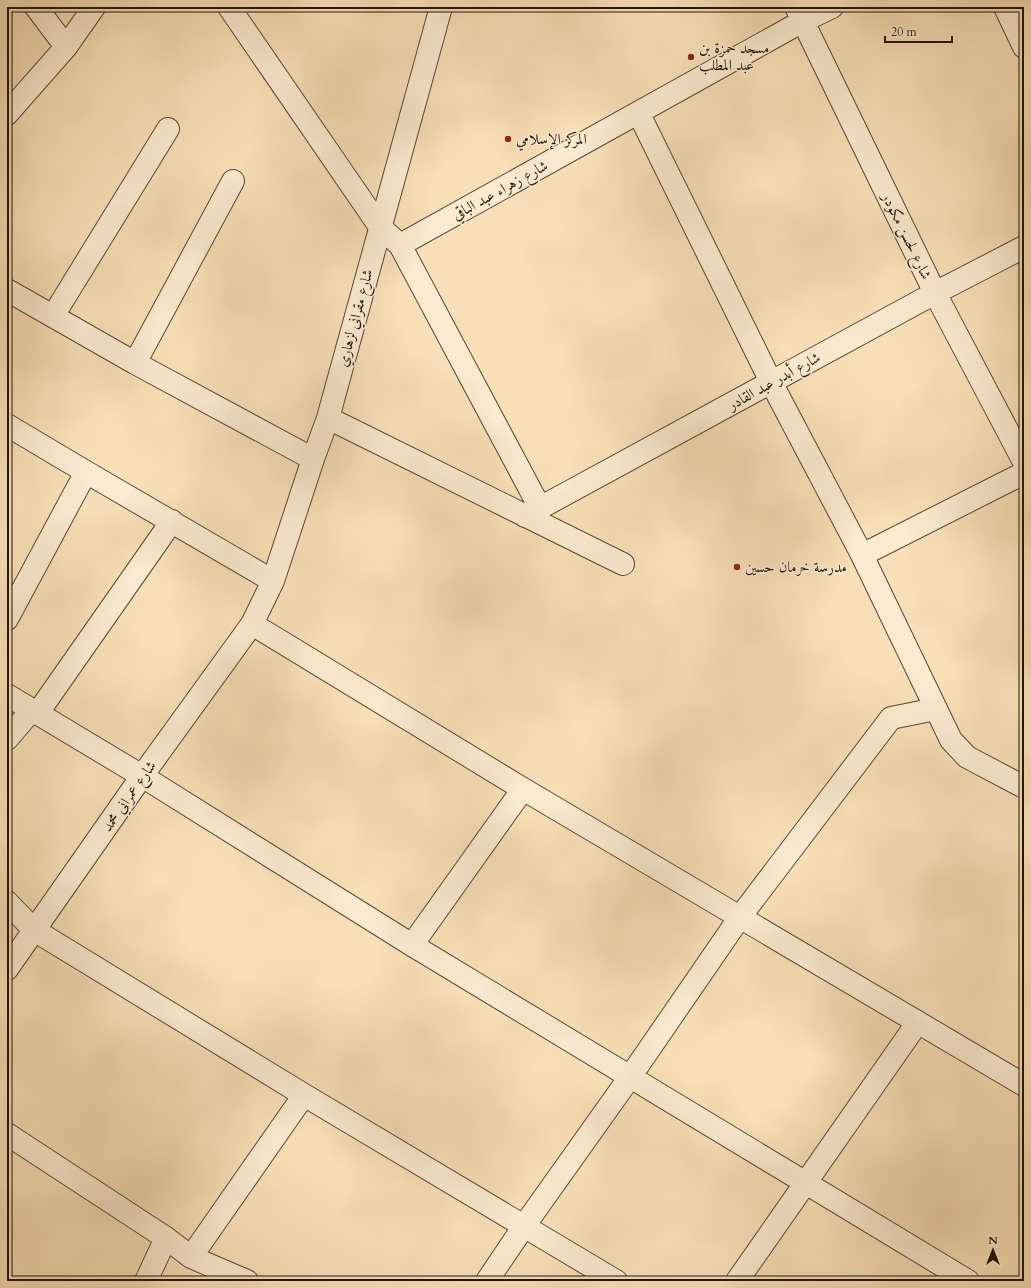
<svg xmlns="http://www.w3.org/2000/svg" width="1031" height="1288" font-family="Cardo,Amiri,serif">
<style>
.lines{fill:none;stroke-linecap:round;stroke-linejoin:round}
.minor-casing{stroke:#574832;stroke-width:24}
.tertiary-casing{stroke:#574832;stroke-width:24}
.minor{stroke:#fbead0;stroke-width:22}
.tertiary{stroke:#fbead0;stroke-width:22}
.poi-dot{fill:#8f2418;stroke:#fbead0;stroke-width:1.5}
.labels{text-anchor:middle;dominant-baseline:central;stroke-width:3;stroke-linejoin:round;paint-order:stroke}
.poi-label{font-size:15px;fill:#211506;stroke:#fbead0;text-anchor:start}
.street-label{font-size:15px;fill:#211506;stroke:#fbead0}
</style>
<rect width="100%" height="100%" fill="#f9dfb7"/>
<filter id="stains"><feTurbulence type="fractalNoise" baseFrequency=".005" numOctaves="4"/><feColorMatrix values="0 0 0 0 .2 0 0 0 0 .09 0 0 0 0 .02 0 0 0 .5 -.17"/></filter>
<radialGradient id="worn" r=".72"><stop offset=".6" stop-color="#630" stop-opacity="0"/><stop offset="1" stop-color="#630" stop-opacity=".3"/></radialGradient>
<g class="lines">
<defs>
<path id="minor" d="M36 7 66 47
M229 7 380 227 400 245 540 508
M796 7 935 293 1024 462
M1005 7 1024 47
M7 114 66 47 94 7
M639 114 771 382 862 555 951 740 967 757 1024 787
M400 245 803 21 832 7
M7 290 135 363 313 459
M53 316 168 129
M135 363 233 181
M328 418 623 564
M7 425 86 472 273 581
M525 516 935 293 1024 247
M862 555 1024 473
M7 619 86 472
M252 624 523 789 1024 1085
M37 714 172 521
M7 739 31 711
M7 902 34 930 304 1095 616 1281
M412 945 523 789
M7 969 142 776 252 624 273 581 313 459 328 418 441 7
M7 1134 166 1238 191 1257 247 1281
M191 1257 304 1095
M146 1281 166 1238
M487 1281 524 1226 630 1077 740 917 891 718 936 709
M737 1281 918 1022"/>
<path id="tertiary" d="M7 695 142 776 412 945 968 1281"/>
</defs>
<use href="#minor" class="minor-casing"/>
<use href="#tertiary" class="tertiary-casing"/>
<use href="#minor" class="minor"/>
<use href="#tertiary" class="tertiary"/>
</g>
<g class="poi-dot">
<circle cx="691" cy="57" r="4"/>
<circle cx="508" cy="139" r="4"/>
<circle cx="737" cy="567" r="4"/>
</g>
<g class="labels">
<g class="poi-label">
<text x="699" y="48">مسجد حمزة بن<tspan x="699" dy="17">عبد المطلب</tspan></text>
<text x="516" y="139">المركز الإسلامي</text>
<text x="745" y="567">مدرسة خرمان حسين</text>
</g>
<g class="street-label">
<text transform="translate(500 190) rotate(-29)">شارع زهراء عبد الباقي</text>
<text transform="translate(907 236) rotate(64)">شارع لحسن مكودر</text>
<text transform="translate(355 318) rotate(-75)">شارع مقراني لزهاري</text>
<text transform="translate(774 381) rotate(-29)">شارع أبدر عبد القادر</text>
<text transform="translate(129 796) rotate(-55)">شارع عمراني محمد</text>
</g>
</g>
<rect width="1031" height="1288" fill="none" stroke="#f9dfb7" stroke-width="24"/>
<rect x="8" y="8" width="1015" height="1272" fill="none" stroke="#211506" stroke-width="2"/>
<rect x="12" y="12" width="1007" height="1264" fill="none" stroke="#211506"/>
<g transform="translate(993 1250)" stroke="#fbead0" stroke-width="3" paint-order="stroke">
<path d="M0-3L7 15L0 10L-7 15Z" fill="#211506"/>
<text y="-6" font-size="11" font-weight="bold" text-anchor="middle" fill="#211506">N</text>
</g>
<path d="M885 36v6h67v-6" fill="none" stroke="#211506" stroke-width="2"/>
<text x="891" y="36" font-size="12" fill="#211506" stroke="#fbead0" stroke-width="3" paint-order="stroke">20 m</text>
<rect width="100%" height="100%" filter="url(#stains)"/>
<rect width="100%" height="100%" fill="url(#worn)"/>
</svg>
